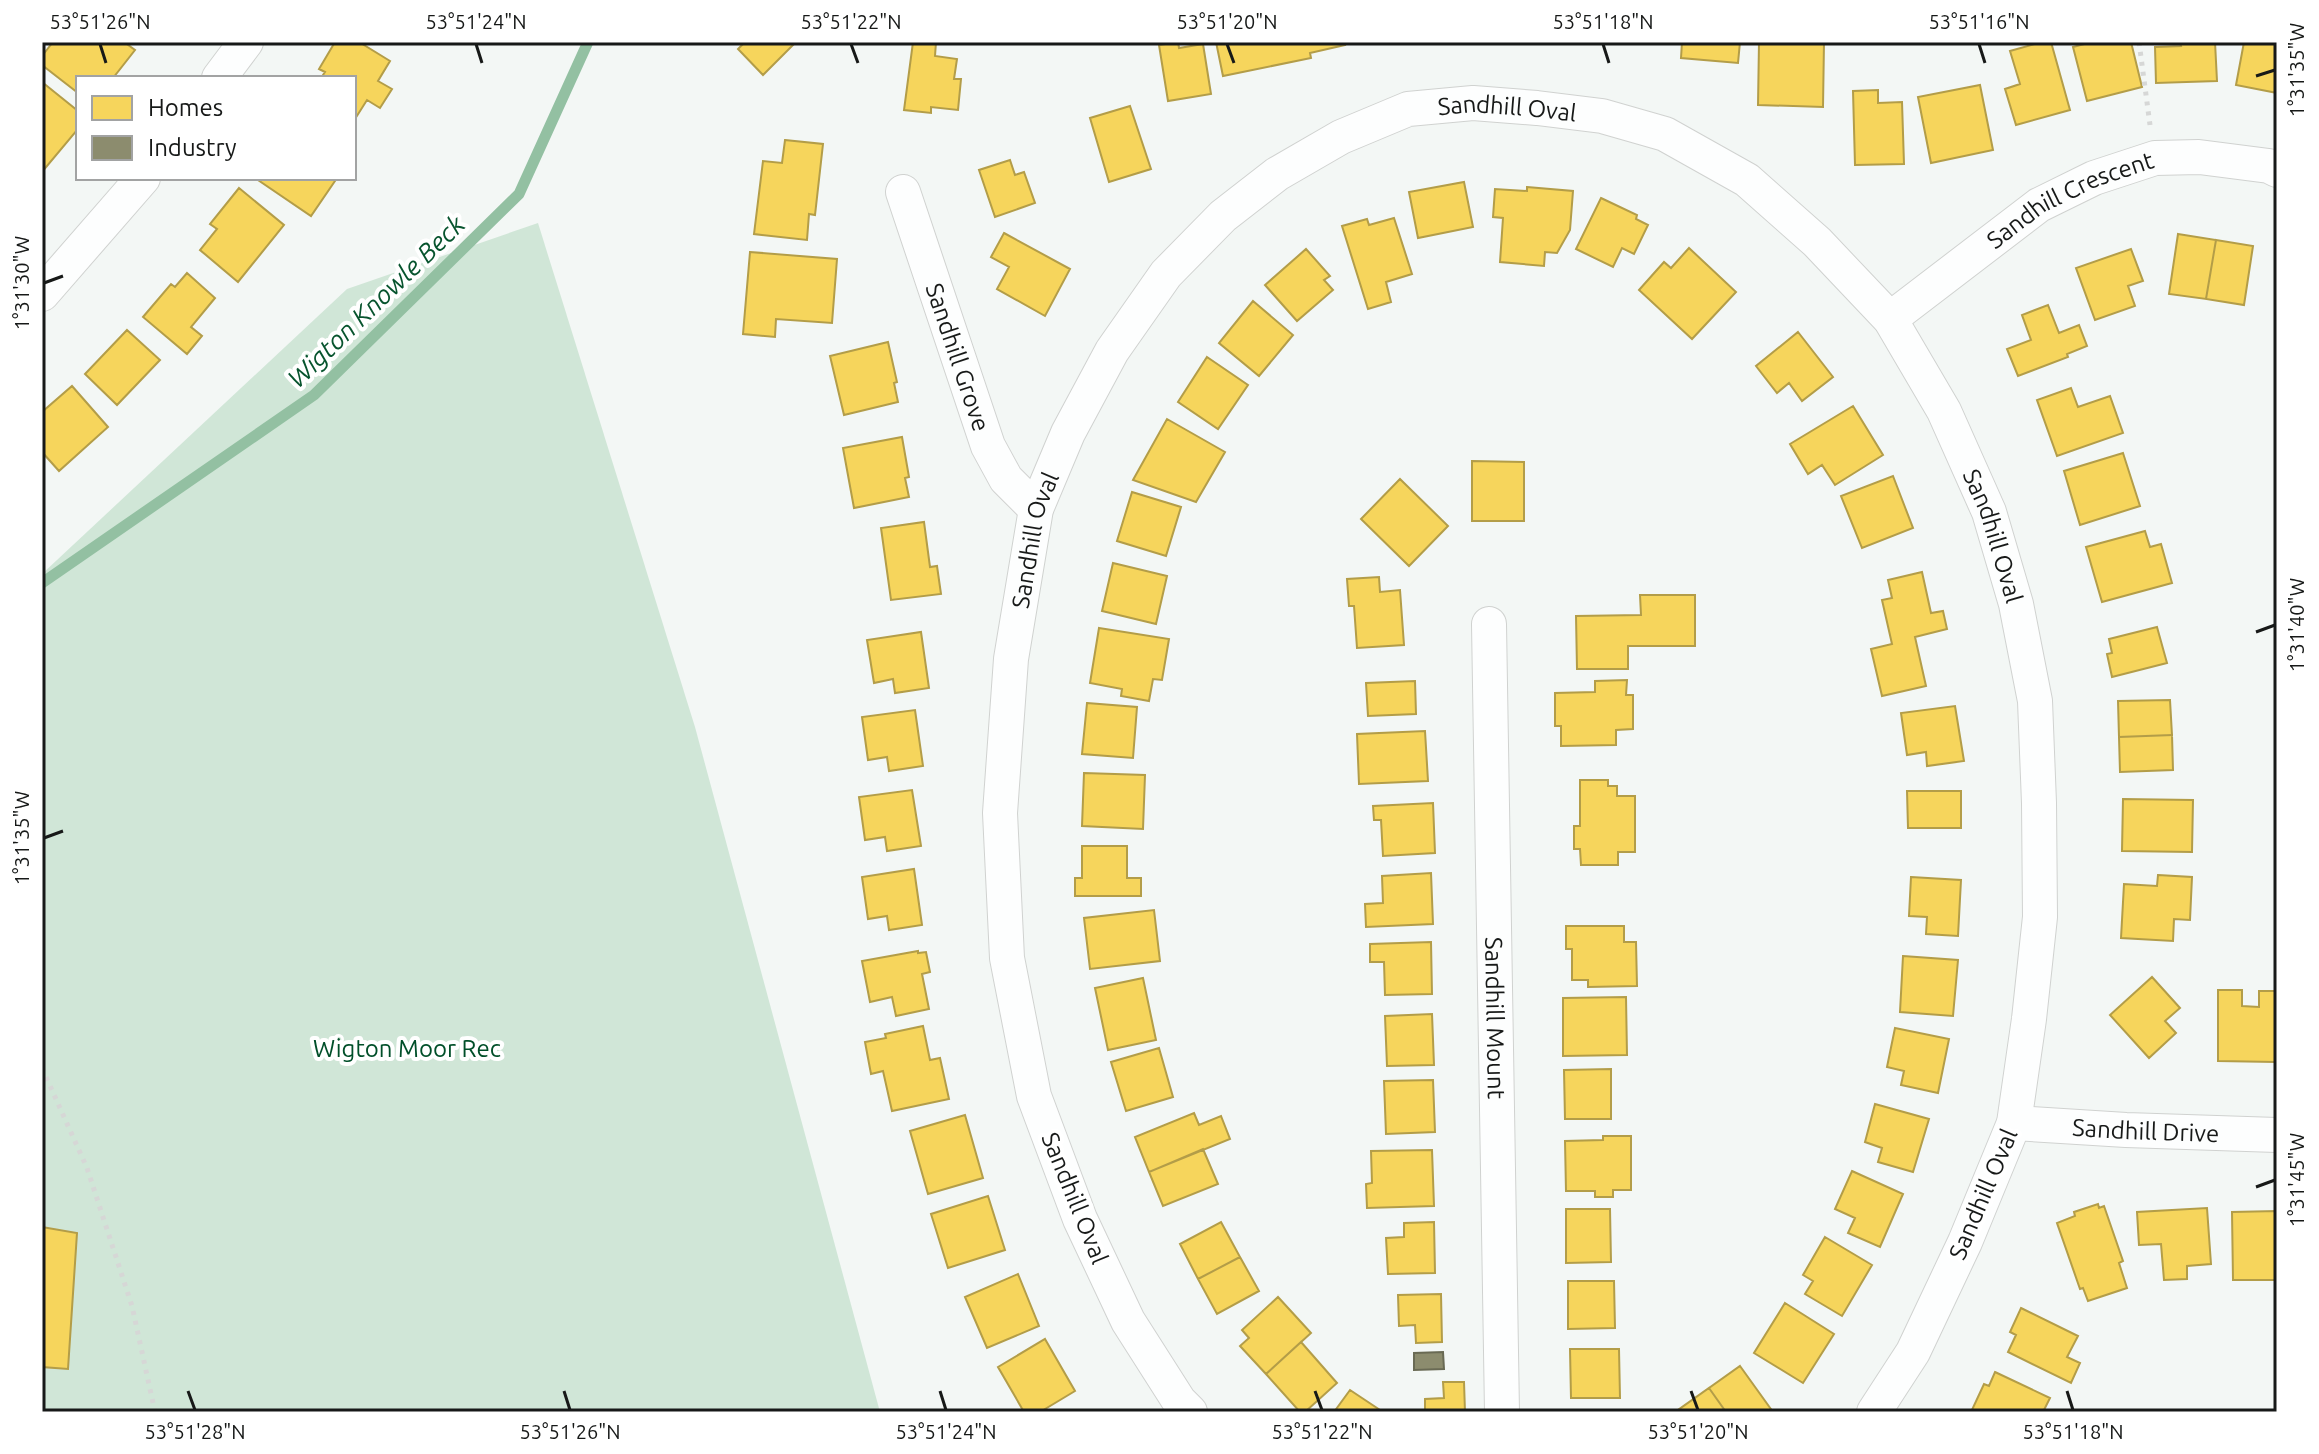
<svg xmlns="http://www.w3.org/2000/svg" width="2319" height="1454" font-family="Ubuntu,sans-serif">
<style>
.green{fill:#d0e6d7}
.homes{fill:#f6d55c;stroke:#b39d48;stroke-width:2}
.industry{fill:#8c8c6e;stroke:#696a54;stroke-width:2}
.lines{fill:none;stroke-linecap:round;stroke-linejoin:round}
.stream{stroke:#93c0a2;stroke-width:11}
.street-casing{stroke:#d0d2d0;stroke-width:36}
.path{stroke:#d6d7d6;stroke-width:5;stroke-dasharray:4 6;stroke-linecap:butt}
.street{stroke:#fdfefe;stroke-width:34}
.ticks{fill:none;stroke:#171918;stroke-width:3}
.labels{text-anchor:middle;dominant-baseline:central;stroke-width:8;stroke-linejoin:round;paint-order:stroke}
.street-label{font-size:24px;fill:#171918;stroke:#fff}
.park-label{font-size:24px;fill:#004f29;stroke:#fff}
.water-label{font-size:26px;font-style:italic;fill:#07542e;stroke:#fff}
.neatline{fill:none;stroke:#171918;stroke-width:3}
.ticks-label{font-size:20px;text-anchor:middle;fill:#171918}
</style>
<rect width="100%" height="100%" fill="#f3f7f5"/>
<path class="green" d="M538 223 695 727 880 1412H42V574L347 289Z"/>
<path class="homes" d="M53 42H124L135 50 113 78H78V93L42 65V56Z
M335 42H359L390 61 378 81 392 89 380 108 367 100 355 119 354 78H321L325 72 319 69Z
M745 42H796L763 75 738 49Z
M913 42H936L935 56 957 59 954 79H961L958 110 931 107V113L904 110Z
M1178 42 1179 48 1203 44 1211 94 1168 101 1159 45Z
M1216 42H1344L1345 45 1310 53 1311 58 1223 76Z
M1682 42H1740L1738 63 1681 58Z
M1759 42H1824L1823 107 1758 105Z
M2042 42H2051L2070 110 2016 125 2005 89 2020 84 2010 51Z
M2092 42H2131L2142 87 2087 101 2073 47Z
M2180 42H2215L2217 81 2156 83 2155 47 2181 46Z
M2244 42H2277V93L2236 85Z
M42 82 78 111V129L42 172Z
M1980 85 1993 150 1931 163 1918 97Z
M1878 90V103L1902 102 1904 164 1855 165 1853 91Z
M1130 106 1151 169 1109 182 1090 118Z
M785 140 823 144 815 215 809 214 807 240 754 234 763 161 782 163Z
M1010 160 1015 175 1024 172 1035 203 995 217 979 170Z
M255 178H337L311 216Z
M1464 182 1473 227 1418 238 1409 192Z
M1527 187 1573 191 1570 230 1557 253 1545 252 1544 266 1500 262 1503 218 1493 217 1495 189 1527 191Z
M239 188 284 225 238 282 200 250 217 229 210 224Z
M1601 198 1637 215 1636 219 1648 225 1634 254 1622 248 1613 267 1576 249Z
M1394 218 1412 274 1386 282 1391 302 1368 309 1342 226 1367 219 1369 225Z
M1004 233 1070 269 1045 316 997 289 1009 267 991 257Z
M2178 234 2216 240 2206 299 2169 294Z
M2216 240 2253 246 2244 305 2206 299Z
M1689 248 1736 292 1692 339 1639 290 1664 262 1671 268Z
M1306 249 1330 276 1324 280 1333 290 1297 321 1265 285Z
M2131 249 2143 281 2128 286 2135 306 2095 320 2076 268Z
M750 252 837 259 832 323 776 319 775 337 743 334Z
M187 273 215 298 191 327 202 336 187 354 143 317 171 284 175 287Z
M1253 301 1293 335 1259 376 1219 343Z
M2048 305 2059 333 2079 325 2087 346 2067 354 2068 357 2018 376 2007 349 2031 340 2022 315Z
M127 330 160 360 117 405 85 374Z
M1798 332 1833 377 1802 401 1789 383 1777 393 1756 366Z
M888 342 897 382 894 383 898 402 844 415 830 356Z
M1207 357 1248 385 1218 429 1178 402Z
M72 386 108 427 59 471 42 452V412Z
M2071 388 2078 407 2110 396 2123 433 2057 456 2037 400Z
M1853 406 1883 455 1835 485 1822 465 1808 474 1790 444Z
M1167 419 1225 452 1196 502 1133 480Z
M902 437 909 477 905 478 909 497 854 508 843 448Z
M2123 453 2140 506 2080 525 2064 471Z
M1472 461 1524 462V521H1472Z
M1893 476 1913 528 1862 548 1841 496Z
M1400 479 1448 526 1409 566 1361 519Z
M1132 492 1181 507 1166 556 1117 541Z
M924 522 930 567 937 566 941 594 891 600 881 528Z
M2145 531 2150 547 2161 544 2172 583 2102 602 2086 547Z
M1113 563 1167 576 1156 624 1102 611Z
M1922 572 1931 613 1943 611 1947 629 1915 637 1926 686 1882 696 1871 649 1892 644 1882 600 1892 598 1888 580Z
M1379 577 1380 592 1400 590 1404 645 1357 648 1354 606H1349L1347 579Z
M1640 595H1695V646H1628V669H1577L1576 616 1641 615Z
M2157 627 2167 663 2112 677 2107 654 2112 653 2109 639Z
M1099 628 1169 639 1162 680 1153 679 1149 701 1121 696 1122 689 1090 683Z
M921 632 929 688 895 693 893 679 874 683 867 640Z
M1627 680 1626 695H1633V729L1616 730V745L1561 746V726H1555V693L1595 692V681Z
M1415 681 1416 714 1368 716 1366 683Z
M2170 700 2172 735 2119 737 2118 701Z
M1087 703 1137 707 1133 758 1082 754Z
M1955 706 1964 761 1927 766 1926 752 1907 755 1901 713Z
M915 710 923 766 889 771 887 757 868 760 862 717Z
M1425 731 1428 781 1359 784 1357 734Z
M2172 735 2173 770 2120 772 2119 737Z
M1084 773 1145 775 1143 829 1082 826Z
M1580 780H1608V786H1617V796H1635V852H1618V865H1581L1580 849H1574V826H1580Z
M912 790 921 846 887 851 885 837 865 840 859 797Z
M1907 791H1961V828H1908Z
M2123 799 2193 800 2192 852 2122 851Z
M1433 803 1435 853 1383 856 1381 820H1374L1373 806Z
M1082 846H1127V878H1141V896H1075V878H1082Z
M914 869 922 925 889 930 887 916 868 919 862 877Z
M1431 873 1433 924 1366 927 1365 904 1383 903 1382 876Z
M2158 875 2192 877 2190 920 2174 919 2173 941 2121 938 2124 884 2157 886Z
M1911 877 1961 880 1958 936 1926 934 1927 917 1909 916Z
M1154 910 1160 961 1090 969 1084 918Z
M1566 926H1624V942H1636L1637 986 1588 987V980H1572V949H1566Z
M1431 942 1432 994 1385 995 1384 962H1370V944Z
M918 951V953L926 952 930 972 922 974 929 1009 896 1016 892 997 870 1002 862 961Z
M1903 956 1958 960 1953 1016 1900 1012Z
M2152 977 2180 1008 2165 1021 2176 1033 2149 1058 2110 1015Z
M1143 978 1156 1040 1108 1050 1095 988Z
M2218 990H2242V1006L2259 1007V991H2275V1062L2218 1061Z
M1626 997 1627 1055 1563 1056V998Z
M1432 1014 1434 1065 1387 1066 1385 1016Z
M923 1026 930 1060 940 1058 949 1099 892 1111 883 1071 871 1074 865 1042 886 1038 885 1034Z
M1895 1028 1949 1039 1938 1093 1901 1085 1904 1071 1887 1067Z
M1159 1048 1173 1097 1126 1111 1111 1062Z
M1611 1069V1119H1565L1564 1070Z
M1433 1080 1435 1132 1386 1134 1384 1081Z
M1875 1104 1929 1119 1913 1172 1878 1162 1882 1148 1865 1142Z
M1194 1113 1199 1125 1221 1116 1230 1139 1149 1172 1135 1137Z
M965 1115 983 1178 928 1194 910 1131Z
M1603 1136H1631V1190H1613V1197H1595V1191H1566L1565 1141 1603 1140Z
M1203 1149 1218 1184 1163 1206 1149 1172Z
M1432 1150 1434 1206 1367 1208 1366 1184 1372 1183 1371 1151Z
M1852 1171 1903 1194 1880 1247 1848 1233 1855 1218 1835 1209Z
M988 1196 1005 1250 948 1268 931 1214Z
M2098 1204 2099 1208 2104 1206 2123 1261 2119 1263 2127 1288 2088 1301 2083 1288 2080 1289 2057 1223 2075 1216 2074 1212Z
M2207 1208 2211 1264 2187 1266V1279L2164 1280 2161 1244 2139 1245 2137 1212Z
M1566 1209H1610L1611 1262 1566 1263Z
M2277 1211V1280H2233L2232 1212Z
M1221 1222 1240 1257 1198 1279 1180 1244Z
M1434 1222 1435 1273 1388 1274 1386 1238 1404 1237V1223Z
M42 1227 77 1233 68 1369 42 1367Z
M1825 1237 1872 1265 1842 1316 1805 1294 1813 1281 1803 1275Z
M1240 1257 1259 1291 1217 1314 1198 1279Z
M1018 1274 1039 1326 987 1348 965 1297Z
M1568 1281H1614L1615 1328 1568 1329Z
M1441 1294 1442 1342 1416 1343 1415 1325 1399 1326 1398 1295Z
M1278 1297 1311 1333 1266 1374 1240 1346 1249 1338 1242 1330Z
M1785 1303 1834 1334 1803 1383 1754 1353Z
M2021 1308 2078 1336 2067 1357 2080 1363 2071 1383 2008 1352 2016 1335 2010 1332Z
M1045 1339 1075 1391 1040 1412H1024L998 1367Z
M1301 1342 1337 1383 1305 1412H1300L1266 1374Z
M1570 1349H1619L1620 1398H1571Z
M1740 1366 1773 1412H1726L1709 1388Z
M1995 1372 2050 1398 2043 1412H1971L1984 1384 1989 1386Z
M1443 1382H1464L1465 1412H1425V1399L1444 1398Z
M1709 1388 1726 1412H1680L1678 1410Z
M1350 1390 1383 1412H1334Z"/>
<path class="industry" d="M1443 1352 1444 1369 1414 1370V1353Z"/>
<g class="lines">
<path class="stream" d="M42 583 314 395 519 194 588 42"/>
<defs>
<g id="street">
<path d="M219 78 246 42"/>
<path id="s1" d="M903 192 988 446 1006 479 1036 509"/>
<path d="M42 294 143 178"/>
<path id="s2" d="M1890 319 2039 205 2094 178 2155 158 2199 157 2269 166 2277 170"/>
<path id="s3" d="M1489 624 1502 1412"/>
<path id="s4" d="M2014 1123 2126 1130 2277 1135"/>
<path id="s5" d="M1190 1412 1179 1401 1128 1321 1080 1219 1034 1096 1007 958 1000 813 1011 659 1036 509 1068 433 1112 351 1166 274 1223 216 1277 174 1341 137 1408 109 1473 103 1537 108 1602 116 1665 134 1747 180 1817 242 1890 319 1944 411 1989 512 2016 604 2035 701 2039 803 2040 917 2029 1019 2014 1123 1965 1242 1913 1352 1874 1412"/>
</g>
</defs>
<use href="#street" class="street-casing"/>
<path class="path" d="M2139 42 2150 125
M42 1068 87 1168 132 1306 155 1412"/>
<use href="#street" class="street"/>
</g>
<path class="ticks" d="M100 44 106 63M476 44 482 63M851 44 858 63M1227 44 1234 63M1603 44 1609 63M1979 44 1985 63M2256 76 2275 70M44 283 63 276M2256 632 2275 625M44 838 63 831M2256 1187 2275 1180M188 1391 195 1410M564 1391 570 1410M940 1391 946 1410M1315 1391 1322 1410M1691 1391 1698 1410M2067 1391 2073 1410"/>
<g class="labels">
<g class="street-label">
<text stroke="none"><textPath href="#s5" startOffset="1612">Sandhill Oval</textPath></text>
<text stroke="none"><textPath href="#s2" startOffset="218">Sandhill Crescent</textPath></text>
<text stroke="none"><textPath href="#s1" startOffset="174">Sandhill Grove</textPath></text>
<text stroke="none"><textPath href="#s5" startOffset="2308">Sandhill Oval</textPath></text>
<text stroke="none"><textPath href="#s5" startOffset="916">Sandhill Oval</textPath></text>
<text stroke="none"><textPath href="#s3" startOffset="394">Sandhill Mount</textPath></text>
<text stroke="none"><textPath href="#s4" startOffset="132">Sandhill Drive</textPath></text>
<text transform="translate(1983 1194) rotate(-67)">Sandhill Oval</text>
<text transform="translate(1075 1198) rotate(68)">Sandhill Oval</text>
</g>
<g class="park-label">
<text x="407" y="1048">Wigton Moor Rec</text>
</g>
<g class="water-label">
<text transform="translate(376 301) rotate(-44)">Wigton Knowle Beck</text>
</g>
</g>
<rect width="2319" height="1454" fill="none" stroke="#ffffff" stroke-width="88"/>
<rect x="76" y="76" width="280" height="104" fill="#ffffff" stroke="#a2a3a3" stroke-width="2"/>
<rect x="92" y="96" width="40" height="24" fill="#f6d55c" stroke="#a2a3a3" stroke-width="2"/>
<text x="148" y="116" font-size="24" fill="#171918">Homes</text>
<rect x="92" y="136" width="40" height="24" fill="#8c8c6e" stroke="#a2a3a3" stroke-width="2"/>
<text x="148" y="156" font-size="24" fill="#171918">Industry</text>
<rect x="44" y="44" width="2231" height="1366" class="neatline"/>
<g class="ticks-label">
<text x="100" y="29">53°51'26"N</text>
<text x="476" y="29">53°51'24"N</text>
<text x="851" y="29">53°51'22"N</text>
<text x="1227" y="29">53°51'20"N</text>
<text x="1603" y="29">53°51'18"N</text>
<text x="1979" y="29">53°51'16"N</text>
<text transform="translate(2297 70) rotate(-90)" y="7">1°31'35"W</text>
<text transform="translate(22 283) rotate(-90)" y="7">1°31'30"W</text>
<text transform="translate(2297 625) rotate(-90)" y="7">1°31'40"W</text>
<text transform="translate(22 838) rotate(-90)" y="7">1°31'35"W</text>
<text transform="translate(2297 1180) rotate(-90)" y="7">1°31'45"W</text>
<text x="195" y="1439">53°51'28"N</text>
<text x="570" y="1439">53°51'26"N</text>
<text x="946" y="1439">53°51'24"N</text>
<text x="1322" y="1439">53°51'22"N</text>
<text x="1698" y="1439">53°51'20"N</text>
<text x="2073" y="1439">53°51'18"N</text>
</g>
</svg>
